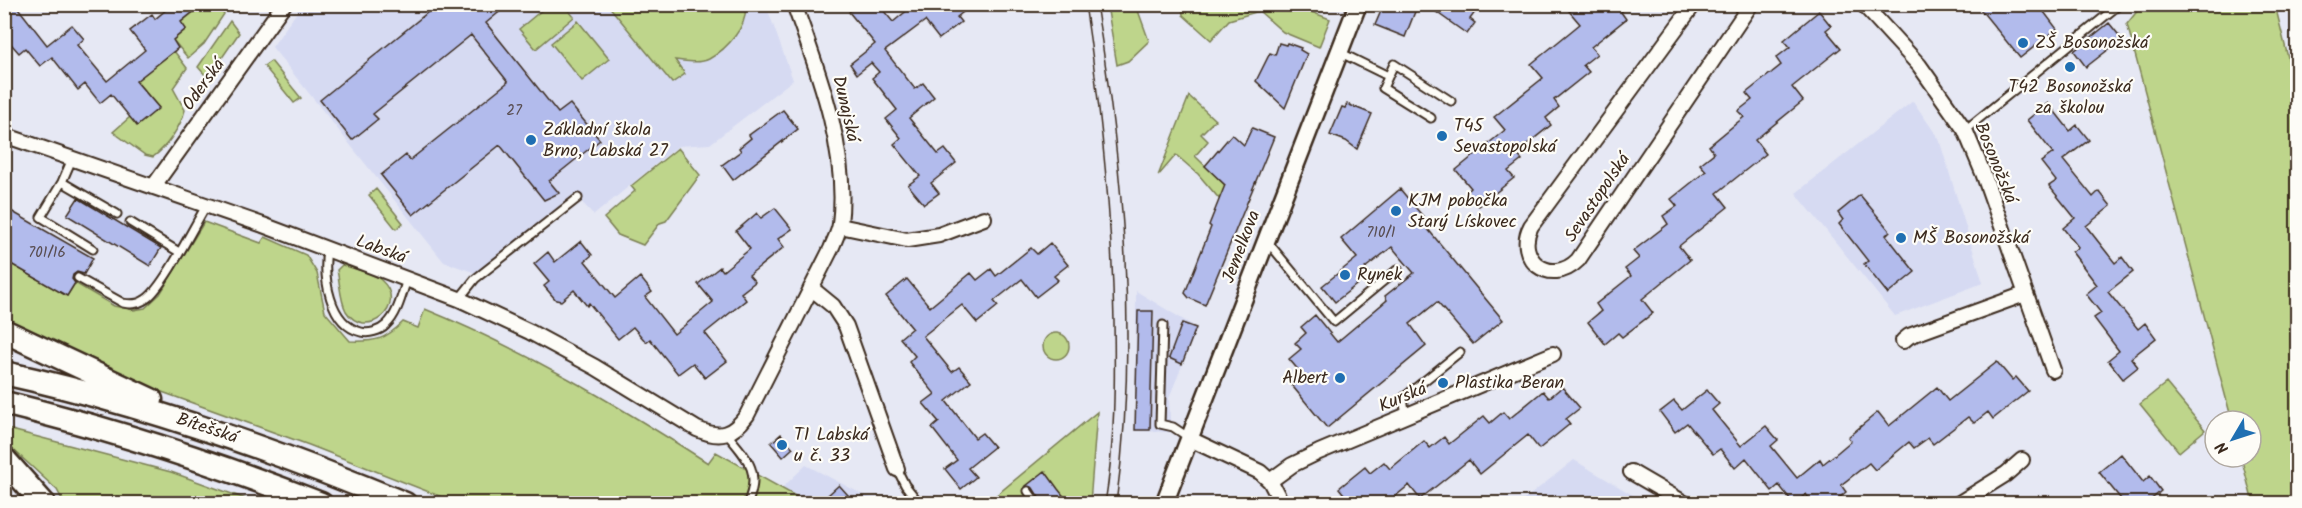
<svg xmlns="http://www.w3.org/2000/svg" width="2302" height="508" font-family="Kalam,sans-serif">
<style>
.built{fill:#d6daf2}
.green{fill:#bed58b;stroke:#7c8054;stroke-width:1.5}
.building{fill:#b2bbec;stroke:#3b2a1e;stroke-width:1.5}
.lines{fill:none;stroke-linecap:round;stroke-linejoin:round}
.service-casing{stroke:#3b2a1e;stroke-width:11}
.minor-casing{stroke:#3b2a1e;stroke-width:18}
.tertiary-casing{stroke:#3b2a1e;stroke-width:21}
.trunk-casing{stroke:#3b2a1e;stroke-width:27}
.service{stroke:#fdfcf7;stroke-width:7}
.minor{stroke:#fdfcf7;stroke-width:14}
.tertiary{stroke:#fdfcf7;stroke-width:16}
.trunk{stroke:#fdfcf7;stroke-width:22}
.tram{stroke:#3b2a1e;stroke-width:1.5}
.poi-dot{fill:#1f6fb2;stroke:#fdfcf7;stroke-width:2}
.labels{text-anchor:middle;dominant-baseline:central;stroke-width:4.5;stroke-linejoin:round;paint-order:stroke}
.number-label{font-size:15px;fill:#594e52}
.poi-label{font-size:18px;fill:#3b2a1e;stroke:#fdfcf7;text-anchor:start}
.street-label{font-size:18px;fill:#3b2a1e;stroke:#fdfcf7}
</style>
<rect width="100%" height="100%" fill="#e6e8f4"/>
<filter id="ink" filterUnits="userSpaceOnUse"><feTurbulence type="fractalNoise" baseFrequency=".0167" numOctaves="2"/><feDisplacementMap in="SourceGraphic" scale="12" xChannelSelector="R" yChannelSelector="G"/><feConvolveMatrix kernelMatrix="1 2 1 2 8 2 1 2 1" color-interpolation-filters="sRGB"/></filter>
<g filter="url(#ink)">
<path class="built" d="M302 5H766L793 80 710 144 678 146 594 215 574 194 476 273 444 262 272 47Z
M1913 101 1939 139 1983 283 1895 316 1796 193Z
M1136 291 1197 328 1169 398 1170 420 1175 423 1171 432 1135 431Z
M1574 460 1646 503H1520Z
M806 465 879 503H808L781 489Z"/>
<path class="green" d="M203 5H217L224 14 204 44 188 58 173 40 186 29 181 22Z
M548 5H564L574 17 536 49 519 29Z
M608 5H745C749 25 727 49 709 59 699 64 686 61 675 60L685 74 672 83Z
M1107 5H1136L1149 41 1128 61 1117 65Z
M1182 5H1293L1330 19 1319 47 1283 32 1259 11 1229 20 1211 40 1183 15Z
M2142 5H2275L2297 94V503H2253L2241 457H2251V421H2232L2127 24Z
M230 21 239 33 208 78 198 67Z
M578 21 609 59 582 81 551 43Z
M174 51 187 68 173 88 185 110C181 126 167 147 153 157L145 155 113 132 130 117 138 125 159 108 136 81Z
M271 61 301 98 294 103 264 66Z
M1189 96 1215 120 1201 134 1208 141 1195 156 1228 188 1222 202 1198 174 1176 155 1158 176Z
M678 148 700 175 666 221 660 223 643 245 618 235 604 218 635 191 631 186Z
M376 189 403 223 396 229 369 195Z
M204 222 261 243 265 237 306 255 317 273 325 312 350 341C375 342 385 340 403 322L418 328 425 309C525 350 616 404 708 463L716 452 808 503H457L309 445 126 379 5 322 4 260 67 296 75 283 114 306 134 310 145 308 160 294Z
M342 265C354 269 372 272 381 280 410 306 365 342 346 311 340 300 340 283 337 270Z
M1043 346a13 13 0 1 1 26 0a13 13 0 1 1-26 0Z
M2166 383 2205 430 2179 452 2140 404Z
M1097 412 1090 503H987Z
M4 428 171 472 257 503H64L57 490 5 442Z"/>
<path class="building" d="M4 4H15L47 45 72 25 84 39 77 45 107 81 145 50 130 31 152 14 155 19 173 4H203L181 22 186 29 173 40 178 48 136 81 159 108 137 126 111 94 100 103 85 84 78 90 52 57 40 66 25 48 19 53 4 36Z
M438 4H509L486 23 558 113 570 104 600 140 549 181 559 193 544 200 500 145 413 215 381 175 406 155 410 160 508 82 471 35 373 114 378 119 352 140 320 100Z
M858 4H878L893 22 915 4H973L957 17 961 22 939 39 925 21 885 51 915 89 923 83 934 97 909 118 938 154 945 149 956 163 931 183 939 193 924 204 908 185 920 176 894 144 901 138 886 119 897 110 872 78 879 72 871 63 857 74 850 64 875 44 849 12Z
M1384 4H1418L1405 37 1375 25Z
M1425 4H1481L1470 19 1475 23 1467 34Z
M1577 4H1630L1621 12 1626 19 1591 47 1597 54 1583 65 1589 72 1554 100 1559 107 1546 118 1551 125 1516 153 1522 160 1508 171 1514 178 1479 206 1467 192 1471 188 1456 170 1505 130 1494 117 1543 78 1531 64 1580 24 1569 11Z
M1976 4H2038L2057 29 2020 58Z
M1819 11 1831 26 1826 30 1841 48 1792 87 1803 101 1755 140 1766 154 1717 193 1728 207 1679 246 1690 260 1642 299 1653 313 1622 337 1618 333 1605 344 1588 322 1601 311 1596 304 1631 276 1625 269 1639 258 1633 251 1668 224 1663 216 1677 206 1671 199 1706 171 1700 164 1714 153 1709 146 1744 117 1738 111 1752 100 1746 93 1781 65 1776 58 1790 47 1784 40Z
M2109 23 2122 39 2086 67 2074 51Z
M1279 43 1286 45 1287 43 1301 48 1300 50 1307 54 1285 108 1256 81 1270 53 1275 55Z
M2048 103 2070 131 2077 125 2089 140 2063 160 2093 197 2099 191 2111 206 2086 226 2115 263 2122 257 2133 272 2108 292 2138 329 2145 323 2156 338 2131 358 2138 367 2123 379 2108 360 2119 351 2094 318 2101 313 2086 294 2097 285 2072 252 2078 247 2063 228 2075 218 2049 186 2056 181 2041 162 2053 153 2027 120Z
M1347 104 1372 114 1357 149 1346 141 1330 135 1342 107 1345 108Z
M783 110 798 129 733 180 722 165 741 151 739 148 751 138 749 135Z
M1252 128 1274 137 1205 305 1189 298 1185 293 1211 227 1209 225 1225 185 1205 166 1232 134 1244 145Z
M1400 189 1425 219 1422 222 1503 320 1473 344 1437 302 1410 324 1426 346 1327 428 1289 382 1300 372 1289 359 1301 349 1295 343 1306 333 1301 327 1315 315 1337 342 1387 300 1385 296 1414 273 1392 247 1365 268 1370 274 1335 302 1322 286 1357 258 1341 239Z
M1860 195 1890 231 1886 235 1915 272 1888 294 1864 264 1868 261 1839 224 1843 220 1838 213Z
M78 198 161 248 150 266 67 215Z
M4 207 93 258 84 274 77 272 73 275 72 279 75 283 67 296 4 260Z
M775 208 792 229 778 239 784 247 749 275 755 282 741 293 746 300 705 333 727 361 705 378 693 363 678 374 650 339 646 342 633 327 618 339 589 303 587 306 574 290 561 301 556 300 544 286 549 282 534 264 548 252 555 262 581 241 592 255 585 261 615 298 640 277 652 292 645 297 674 334 713 302 698 284 720 267 723 271 750 249 736 231 757 213 761 218Z
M1050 243 1068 265 1054 276 1058 280 1036 297 1022 279 994 301 998 306 977 323 962 305 923 336 952 372 959 367 971 381 946 401 975 438 982 433 994 447 968 468 976 477 961 489 945 469 957 460 932 428 939 422 923 403 935 394 909 362 915 356 900 338 912 328 886 296 907 279 930 307 971 273 977 280 991 269 996 276 1031 248 1037 254Z
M1138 311H1153L1150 430H1135Z
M1182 323 1196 328 1182 364 1169 358Z
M1997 362 2012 380 2016 377 2028 391 1993 419 1988 412 1974 423 1968 417 1933 444 1928 438 1914 448 1909 442 1875 470 1869 463 1841 485 1846 492 1832 504H1813L1806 494 1794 504 1779 485 1772 491 1746 458 1735 468 1720 449 1713 454 1687 423 1675 432 1660 412 1674 401 1682 410 1707 390 1719 404 1712 410 1741 446 1766 426 1778 440 1771 446 1797 478 1820 459 1823 464 1838 452 1851 441 1848 437 1878 412 1889 426 1937 387 1948 401Z
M1562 387 1580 408 1566 419 1570 424 1539 449 1528 435 1480 474 1469 460 1420 499 1409 485 1386 504H1352L1339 488 1365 467 1370 473 1384 462 1390 469 1424 441 1430 448 1444 437 1449 444 1484 416 1490 423 1503 412 1509 419 1543 391 1549 398Z
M781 434 793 448 783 457 771 443Z
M2121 454 2143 482 2150 476 2161 491 2146 504H2125L2099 472Z
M1045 471 1058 489 1070 504H1043L1033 488 1026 486Z
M839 485 856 504H836L828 495Z"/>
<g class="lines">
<defs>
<path id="service" d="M1339 52 1388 76
M1431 118 1383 88 1394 64 1451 101
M1965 130 2120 4
M72 159 62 182 41 217 93 249
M62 182 117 214
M130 222 179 252
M1267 241 1334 322 1398 269
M327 250C323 277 329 324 361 332 369 334 380 331 386 325 398 314 402 294 407 279
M78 278 123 303C132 305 139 304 146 299 163 288 194 226 206 206
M459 299 475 279 578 198
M1163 325 1160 424 1173 427 1188 437
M1406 416 1403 398 1460 352
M727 434C747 458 762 472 747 504
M897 469 905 485 920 504
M1028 491 1037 504"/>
<path id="minor" d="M1694 4 1531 226C1514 258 1550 288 1578 260L1751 4
M1863 4 1919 65 1965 130 1983 173 2053 370
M4 135 263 225 459 299 530 332 595 367 697 429C720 439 732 436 747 415L831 249C834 241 839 232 840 224 849 151 818 71 794 4
M153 187 284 4
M840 226 907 240 939 235 984 218
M811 288 833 306 846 326 897 469
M1903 341 1909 336 2025 294
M1190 439 1260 472 1270 481 1282 504
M1631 472 1686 504
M1270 481 1292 465 1319 452 1553 354
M1958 504 2006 474 2022 460"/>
<path id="tertiary" d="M1164 504 1358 4"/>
<path id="trunk" d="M4 331 151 400
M4 373C142 403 275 450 405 504
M4 403C112 429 218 464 321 504
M4 459 44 504"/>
</defs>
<use href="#service" class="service-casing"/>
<use href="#minor" class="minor-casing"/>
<use href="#tertiary" class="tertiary-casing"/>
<use href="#trunk" class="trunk-casing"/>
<use href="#service" class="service"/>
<use href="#minor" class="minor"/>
<use href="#tertiary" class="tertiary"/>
<use href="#trunk" class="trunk"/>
<path class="tram" d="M1085 4C1101 110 1112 215 1114 322 1115 382 1115 443 1105 504
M1096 4C1123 168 1139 338 1116 504"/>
</g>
</g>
<g class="poi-dot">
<circle cx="2023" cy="43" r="6"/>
<circle cx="2070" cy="67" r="6"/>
<circle cx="1442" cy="136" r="6"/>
<circle cx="531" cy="140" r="6"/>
<circle cx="1396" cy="211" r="6"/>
<circle cx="1901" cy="238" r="6"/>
<circle cx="1345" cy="275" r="6"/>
<circle cx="1340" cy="378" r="6"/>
<circle cx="1443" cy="383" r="6"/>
<circle cx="782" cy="445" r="6"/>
</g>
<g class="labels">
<g class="number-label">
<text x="514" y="111">27</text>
<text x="1381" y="233">710/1</text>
<text x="47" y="253">701/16</text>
</g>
<g class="poi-label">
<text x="2035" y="43">ZŠ Bosonožská</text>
<text x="2070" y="87" text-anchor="middle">T42 Bosonožská<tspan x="2070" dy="21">za školou</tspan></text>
<text x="1454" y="126">T45<tspan x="1454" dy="21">Sevastopolská</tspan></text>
<text x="543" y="130">Základní škola<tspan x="543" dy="21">Brno, Labská 27</tspan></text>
<text x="1408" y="201">KJM pobočka<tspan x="1408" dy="21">Starý Lískovec</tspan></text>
<text x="1913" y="238">MŠ Bosonožská</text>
<text x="1357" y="275">Rynek</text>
<text x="1328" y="378" text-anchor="end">Albert</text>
<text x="1455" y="383">Plastika Beran</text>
<text x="794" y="435">T1 Labská<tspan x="794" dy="21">u č. 33</tspan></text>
</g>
<g class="street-label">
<text transform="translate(204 85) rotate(-54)">Oderská</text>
<text transform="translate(845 109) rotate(77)">Dunajská</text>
<text transform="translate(1995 163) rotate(68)">Bosonožská</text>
<text transform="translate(1598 198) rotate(-56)">Sevastopolská</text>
<text transform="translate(1242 247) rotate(-69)">Jemelkova</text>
<text transform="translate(381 250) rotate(20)">Labská</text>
<text transform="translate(1403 398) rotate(-23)">Kurská</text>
<text transform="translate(207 429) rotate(18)">Bítešská</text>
</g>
</g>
<rect width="2302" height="508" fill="none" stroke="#fdfcf7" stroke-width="24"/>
<rect x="12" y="12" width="2278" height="484" fill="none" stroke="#3b2a1e" stroke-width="2" filter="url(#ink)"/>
<g transform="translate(2233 439) rotate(231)"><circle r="28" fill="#fdfcf7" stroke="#afa8a0" stroke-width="1.5"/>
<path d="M0-4.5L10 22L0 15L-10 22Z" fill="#1f6fb2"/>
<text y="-9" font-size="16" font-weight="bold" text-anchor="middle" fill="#3b2a1e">N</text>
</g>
</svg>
